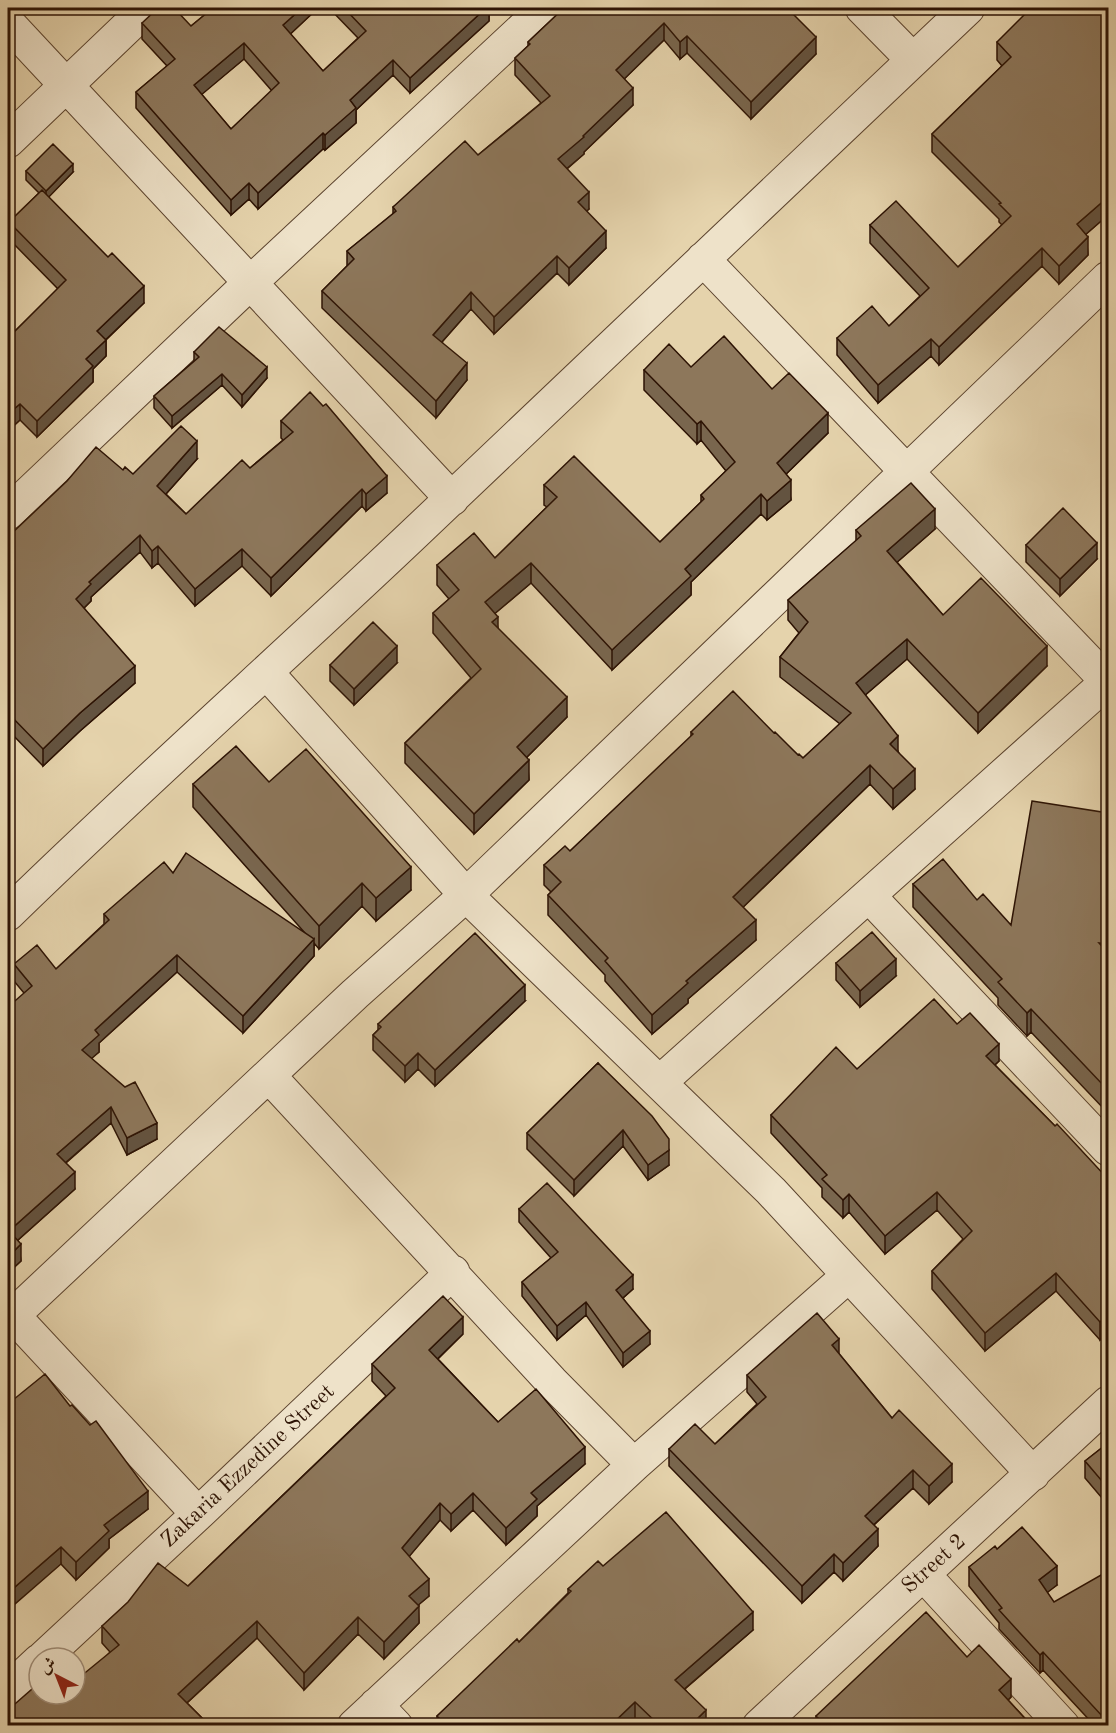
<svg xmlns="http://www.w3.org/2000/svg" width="1116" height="1733" font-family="'Old Standard TT',Amiri,serif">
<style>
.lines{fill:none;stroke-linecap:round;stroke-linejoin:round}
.minor-casing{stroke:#5b432e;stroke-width:35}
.minor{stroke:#eee2c9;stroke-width:33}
.wall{fill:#79664e;stroke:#2d1304;stroke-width:1.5;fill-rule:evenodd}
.shaded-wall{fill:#635340;stroke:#2d1304;stroke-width:1.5}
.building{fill:#8d775b;stroke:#2d1304;stroke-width:1.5;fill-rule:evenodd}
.labels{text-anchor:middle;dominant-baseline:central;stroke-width:4.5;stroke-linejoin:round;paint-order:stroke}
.street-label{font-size:22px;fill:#2d1304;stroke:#eee2c9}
</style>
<rect width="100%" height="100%" fill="#e5d3ac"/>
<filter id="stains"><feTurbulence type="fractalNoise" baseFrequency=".00333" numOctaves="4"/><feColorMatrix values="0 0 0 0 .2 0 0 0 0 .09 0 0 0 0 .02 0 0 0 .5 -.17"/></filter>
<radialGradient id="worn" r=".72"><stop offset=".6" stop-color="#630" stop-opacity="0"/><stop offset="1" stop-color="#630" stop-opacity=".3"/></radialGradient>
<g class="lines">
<defs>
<path id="minor" d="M862 8 913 60
M8 23 452 499
M8 141 147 8
M703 259 1108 682
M8 513 251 282 545 8
M267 673 466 895 771 1191 1033 1474
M869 896 1108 1149
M8 914C141 784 280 661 415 533 600 359 783 182 968 8
M269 1076 551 1381 634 1465
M660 1082 1108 681
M8 1310 198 1514
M8 1320 355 994 466 895 1108 278
M923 1574 1063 1726
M43 1658 198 1514 453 1272
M8 1690 39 1661
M376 1705 396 1726
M354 1726 634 1465 848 1276
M759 1726 1108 1403"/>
</defs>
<use href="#minor" class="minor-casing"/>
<use href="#minor" class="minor"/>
</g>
<path class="wall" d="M213 8H318L290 34 323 71 358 38 329 8H489V21L410 93 393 75 356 110V123L325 150 323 149 258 209 249 199 231 215 136 108V92L167 66 142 39V23L191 26ZM244 59 272 91 231 129 201 94Z
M564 8H787L816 54 751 119 687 53 680 59 664 40 624 79 633 105 584 152V154L567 169 589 209 586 211 606 248 569 285 557 273 494 334 471 309 442 342 467 380 436 418 322 308V291L347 266V251L393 214V207L478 155 541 103 515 75V58L528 46V42Z
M1108 8V215L1086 234 1088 255 1059 284 1042 266 939 365 931 356 878 403 837 355V338L889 326 920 296 870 243V225L958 267 1002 225 999 222V219L932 152V134L1002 66 997 60V42Z
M26 171 73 172 48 197 144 303 106 340V356L93 369V382L37 437 20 420 8 431V331L11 335 58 289 9 239V222L39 193 26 180Z
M194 352 267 378 242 407 222 385 172 428 154 408V396L194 361Z
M691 367 772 389 828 433 786 474 791 500 767 520 761 514 691 582V595L612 670 531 583 495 613 498 629 567 717 527 757 529 780 474 834 405 763V743L471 678 433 633V613L449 599 437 585V565L495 558 547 507 544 505V485L660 542 701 502V495L726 471 701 440 697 444 644 390V370Z
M281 421 387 493 366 511 362 506 271 596 242 566 195 606 158 563 152 568 140 552 91 597V601L84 608 135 683 80 731 43 766 8 730V532L11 534 123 470 133 474 197 459 166 494 186 514 250 468 283 440 281 438Z
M1108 467V491L1104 486V471Z
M935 529 897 562 943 615 1047 666 978 733 907 659 865 695 898 751 915 789 893 809 870 784 743 907 756 940 688 999V1003L652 1034 605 981V975L548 915V895L551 892 544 885V865L570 851 691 737V732L774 733 798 755 803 758 840 724 780 677V657L799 633 788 620V600L856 541V530Z
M1026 545 1097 559 1060 596 1026 562Z
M397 663 354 705 330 681V665Z
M269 782 411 890 376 921 362 906 319 949 314 943V956L243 1033 177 972 99 1043V1052L91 1058 157 1139 127 1155 111 1123 66 1163 75 1189 18 1240 21 1261 8 1273 24 993 14 981V964L56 969 104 924V914L173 873 305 933 193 807V784Z
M1108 813V1105L1104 1109 1031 1032 1027 1036 998 1005V998L913 907V884L977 900 1011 925Z
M836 963 896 976 860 1007 836 980Z
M525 1001 435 1086 418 1069 405 1082 373 1050V1035L378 1030V1024Z
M957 1024 999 1061 995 1065 1055 1126 1108 1179V1332L1100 1340 1056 1291 985 1351 932 1289V1271L963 1239 937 1210 885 1254 849 1212 843 1218 822 1197V1188L771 1133V1115L857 1069Z
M598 1063 669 1165 648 1180 623 1146 574 1196 527 1149V1133Z
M519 1209 633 1289 623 1298 650 1344 623 1367 586 1315 557 1340 522 1296V1282L551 1258 519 1222Z
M463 1334 438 1359 498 1422 585 1464 537 1506V1516L506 1545 473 1510 451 1531 440 1520 409 1556 429 1596 418 1605 419 1623 384 1659 358 1634 304 1690 257 1638 187 1703 209 1725H8V1710L75 1694 110 1652 102 1643V1626L188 1586 386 1396 372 1381V1364Z
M839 1354 892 1418 952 1482 929 1504 913 1488 874 1525 878 1546 843 1581 834 1572 802 1603 669 1466V1449L715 1444 757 1404 747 1392V1375Z
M8 1404 148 1509 109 1539V1548L76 1580 61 1564Z
M1108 1443V1503L1107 1504 1085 1478V1461Z
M997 1549 1057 1585 1047 1592 1108 1725H1094L1043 1670 1040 1673 999 1629V1623L969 1586V1567Z
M603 1566 753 1630 685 1689 706 1725H641L635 1720 629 1725H437V1716L519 1642 568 1593V1589Z
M967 1657 1011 1697 1008 1700 1031 1725H816V1716Z"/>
<path class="shaded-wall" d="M302 8H318L283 41V25Z
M486 8H489V21L410 93V78Z
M664 23V40L616 87V70Z
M687 36V53L680 59V42Z
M816 37V54L751 119V102Z
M244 43V59L194 101V85Z
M393 60V75L356 110V123L325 150V135L350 100Z
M1108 82V100L1103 88Z
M633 88V105L584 152V154L558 176V159Z
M323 133V149L258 209V193Z
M73 164V172L46 200V191Z
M249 183V199L231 215V200Z
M589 192V209L578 220V202Z
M1108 197V215L1077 242V224Z
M606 231V248L569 285V268Z
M1088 237V255L1059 284V266Z
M1042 248V266L939 365V347Z
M557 256V273L494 334V317Z
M144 286V303L97 348V331Z
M471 292V309L433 352V335Z
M931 339V356L878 403V385Z
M106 340V356L93 369V382L37 437V421L86 359Z
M467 363V380L436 418V401Z
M267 367V378L242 407V395Z
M222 374V385L172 428V416Z
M20 404V420L8 431V414Z
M828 413V433L777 483V463Z
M701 421V440L697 444V424Z
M197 441V459L157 504V486Z
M387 476V493L366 511V494Z
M791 480V500L767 520V501Z
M362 489V506L271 596V578Z
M761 494V514L691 582V595L612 670V650L685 569Z
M935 509V529L887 571V551Z
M140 535V552L91 597V601L76 616V599L89 582Z
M1097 543V559L1060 596V579Z
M158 546V563L152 568V551Z
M242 549V566L195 606V589Z
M531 563V583L485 622V602Z
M498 617V637L492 622Z
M907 639V659L856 703V683Z
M397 646V663L354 705V689Z
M1047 646V666L978 733V713Z
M135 666V683L80 731 43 766V749L80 713Z
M567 697V717L517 767V747Z
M898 736V756L890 744Z
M529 760V780L474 834V814Z
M870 765V784L733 917V897Z
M915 769V789L893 809V789Z
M10 834V849L8 851V836Z
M411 867V890L376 921V898Z
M362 883V906L319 949V926Z
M756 920V940L688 999V1003L652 1034V1015L686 981Z
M314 939V956L243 1033V1016Z
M177 955V972L99 1043V1052L82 1067V1050L95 1030Z
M896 959V976L860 1007V991Z
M525 985V1001L435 1086V1070Z
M1031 1009V1032L1027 1036V1013Z
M999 1044V1061L986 1073V1056Z
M418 1053V1069L405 1082V1066Z
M1108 1082V1105L1104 1109V1086Z
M111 1107V1123L57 1170V1154Z
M157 1123V1139L127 1155V1138Z
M623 1130V1146L574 1196V1180Z
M669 1150V1165L648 1180V1165Z
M75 1172V1189L9 1248V1231Z
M1108 1184V1201L1102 1190Z
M937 1192V1210L885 1254V1236Z
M849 1194V1212L843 1218V1200Z
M21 1244V1261L8 1273V1257Z
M1056 1273V1291L985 1351V1333Z
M633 1275V1289L616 1304V1290Z
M586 1302V1315L557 1340V1326Z
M1108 1314V1332L1100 1340V1322Z
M463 1317V1334L429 1367V1350Z
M650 1331V1344L623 1367V1353Z
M839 1339V1356L832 1345Z
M585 1447V1464L537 1506V1516L506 1545V1528L531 1493Z
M952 1464V1482L929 1504V1486Z
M913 1470V1488L865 1533V1516Z
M1108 1486V1503L1107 1504V1487Z
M148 1491V1509L109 1539V1548L76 1580V1562L104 1525Z
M473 1493V1510L451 1531V1514Z
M440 1503V1520L402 1565V1548Z
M878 1529V1546L843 1581V1563Z
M61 1547V1564L8 1610V1593Z
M834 1554V1572L802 1603V1586Z
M1057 1566V1585L1039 1599V1580Z
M429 1579V1596L409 1613V1596Z
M419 1606V1623L384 1659V1642Z
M753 1612V1630L675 1697V1680Z
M358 1617V1634L304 1690V1673Z
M257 1621V1638L178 1711V1694Z
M1043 1652V1670L1040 1673V1655Z
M1011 1679V1697L999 1709V1690Z
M635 1702V1720L629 1725H611Z
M706 1710V1725H691Z
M1108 1712V1725H1103V1717Z"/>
<path class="building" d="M158 8H174L191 26 213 8H302L283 25 323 71 366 31 344 8H486L410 78 393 60 350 100 356 108 325 135 323 133 258 193 249 183 231 200 136 92 175 59 142 23ZM244 43 279 83 231 129 194 85Z
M564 8H787L816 37 751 102 687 36 680 42 664 23 616 70 633 88 583 136 584 137 558 159 589 192 578 202 606 231 569 268 557 256 494 317 471 292 433 335 467 363 436 401 322 291 354 259 347 251 396 211 393 207 465 141 478 155 550 96 515 58 530 44 528 42Z
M1031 8H1108V82L1103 88 1108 94V197L1077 224 1088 237 1059 266 1042 248 939 347 931 339 878 385 837 338 872 306 889 326 929 288 870 225 896 201 958 267 1011 216 999 204 1001 203 932 134 1011 57 997 42Z
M53 144 73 164 46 191 26 171Z
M42 190 108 257 112 253 144 286 97 331 106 340 86 359 93 366 37 421 20 404 8 414V331L11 335 66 280 9 222Z
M219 327 267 367 242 395 222 374 172 416 154 396 199 357 194 352Z
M724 336 772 389 789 373 828 413 777 463 791 480 767 501 761 494 685 569 691 576 612 650 531 563 485 602 498 617 492 622 567 697 517 747 529 760 474 814 405 743 481 669 433 613 459 590 437 565 474 533 495 558 557 497 544 485 574 456 660 542 704 499 701 495 735 462 701 421 697 424 644 370 669 344 691 367Z
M310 392 323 406 326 404 387 476 366 494 362 489 271 578 242 549 195 589 158 546 152 551 140 535 89 582 91 584 76 599 135 666 80 713 43 749 8 713V532L11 534 67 481 96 447 123 470 125 467 133 474 181 426 197 441 157 486 186 514 242 460 250 468 293 432 281 421Z
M1108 467V476L1104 471Z
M911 483 935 509 887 551 943 615 981 578 1047 646 978 713 907 639 856 683 898 736 890 744 915 769 893 789 870 765 733 897 756 920 686 981 688 983 652 1015 605 961 608 958 548 895 561 882 544 865 565 846 570 851 693 734 691 732 733 691 774 733 775 732 798 755 799 754 803 758 851 713 780 657 808 622 788 600 861 536 856 530Z
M1063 508 1097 543 1060 579 1026 545Z
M373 622 397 646 354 689 330 665Z
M236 746 269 782 306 749 411 867 376 898 362 883 319 926 193 784Z
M1032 801 1108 813V944L1099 943 1108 953V1082L1104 1086 1031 1009 1027 1013 998 982 1002 979 913 884 943 859 977 900 983 894 1011 925Z
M186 853 314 939 243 1016 177 955 95 1030 99 1035 82 1050 125 1087 135 1082 157 1123 127 1138 111 1107 57 1154 75 1172 9 1231 21 1244 8 1257V1007L32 986 14 964 37 945 56 969 109 920 104 914 164 862 173 873Z
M872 932 896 959 860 991 836 963Z
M475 933 525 985 435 1070 418 1053 405 1066 373 1035 381 1027 378 1024Z
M934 999 957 1024 970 1013 999 1044 986 1056 1055 1126 1057 1124 1108 1179V1184L1102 1190 1108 1195V1314L1100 1322 1056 1273 985 1333 932 1271 972 1231 937 1192 885 1236 849 1194 843 1200 822 1179 827 1175 771 1115 836 1047 857 1069Z
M598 1063 652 1116 669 1139V1150L648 1165 623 1130 574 1180 527 1133Z
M547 1183 633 1275 616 1290 650 1331 623 1353 586 1302 557 1326 522 1282 558 1252 519 1209Z
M443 1296 463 1317 429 1350 498 1422 536 1389 585 1447 531 1493 537 1499 506 1528 473 1493 451 1514 440 1503 402 1548 429 1579 409 1596 419 1606 384 1642 358 1617 304 1673 257 1621 178 1694 209 1725H10L8 1723V1710L39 1683V1694H75V1681L119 1645 102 1626 128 1602 158 1563 188 1586 395 1388 372 1364Z
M817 1313 839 1339 832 1345 892 1418 899 1410 952 1464 929 1486 913 1470 865 1516 878 1529 843 1563 834 1554 802 1586 669 1449 695 1424 715 1444 766 1397 747 1375Z
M45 1374 70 1406 72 1405 90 1425 96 1421 148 1491 104 1525 109 1531 76 1562 61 1547 8 1593V1404Z
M1108 1443V1486L1107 1487 1085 1461Z
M666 1512 753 1612 675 1680 706 1710 691 1725H659L635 1702 611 1725H446L437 1716 517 1639 519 1642 571 1591 568 1589 598 1561 603 1566Z
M1022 1527 1057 1566 1039 1580 1054 1602 1108 1571V1712L1103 1717 1043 1652 1040 1655 999 1610 1002 1608 969 1567 995 1546 997 1549Z
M926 1612 967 1657 979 1645 1011 1679 999 1690 1031 1725H825L816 1716Z"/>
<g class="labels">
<g class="street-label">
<text transform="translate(248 1466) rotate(-43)">Zakaria Ezzedine Street</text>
<text transform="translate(934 1564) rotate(-42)">Street 2</text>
</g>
</g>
<rect width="1116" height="1733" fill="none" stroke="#e5d3ac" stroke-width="30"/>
<rect x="9" y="9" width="1098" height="1715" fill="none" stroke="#2d1304" stroke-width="3"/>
<rect x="15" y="15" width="1086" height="1703" fill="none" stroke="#2d1304" stroke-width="1.5"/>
<g transform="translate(57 1676) rotate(318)"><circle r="28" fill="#eee2c9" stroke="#a18f7a" stroke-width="1.5"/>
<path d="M0-4.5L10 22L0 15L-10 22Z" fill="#8f2418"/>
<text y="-9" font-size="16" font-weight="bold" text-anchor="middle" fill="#2d1304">ش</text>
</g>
<rect width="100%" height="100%" filter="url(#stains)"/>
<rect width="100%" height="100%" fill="url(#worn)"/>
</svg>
